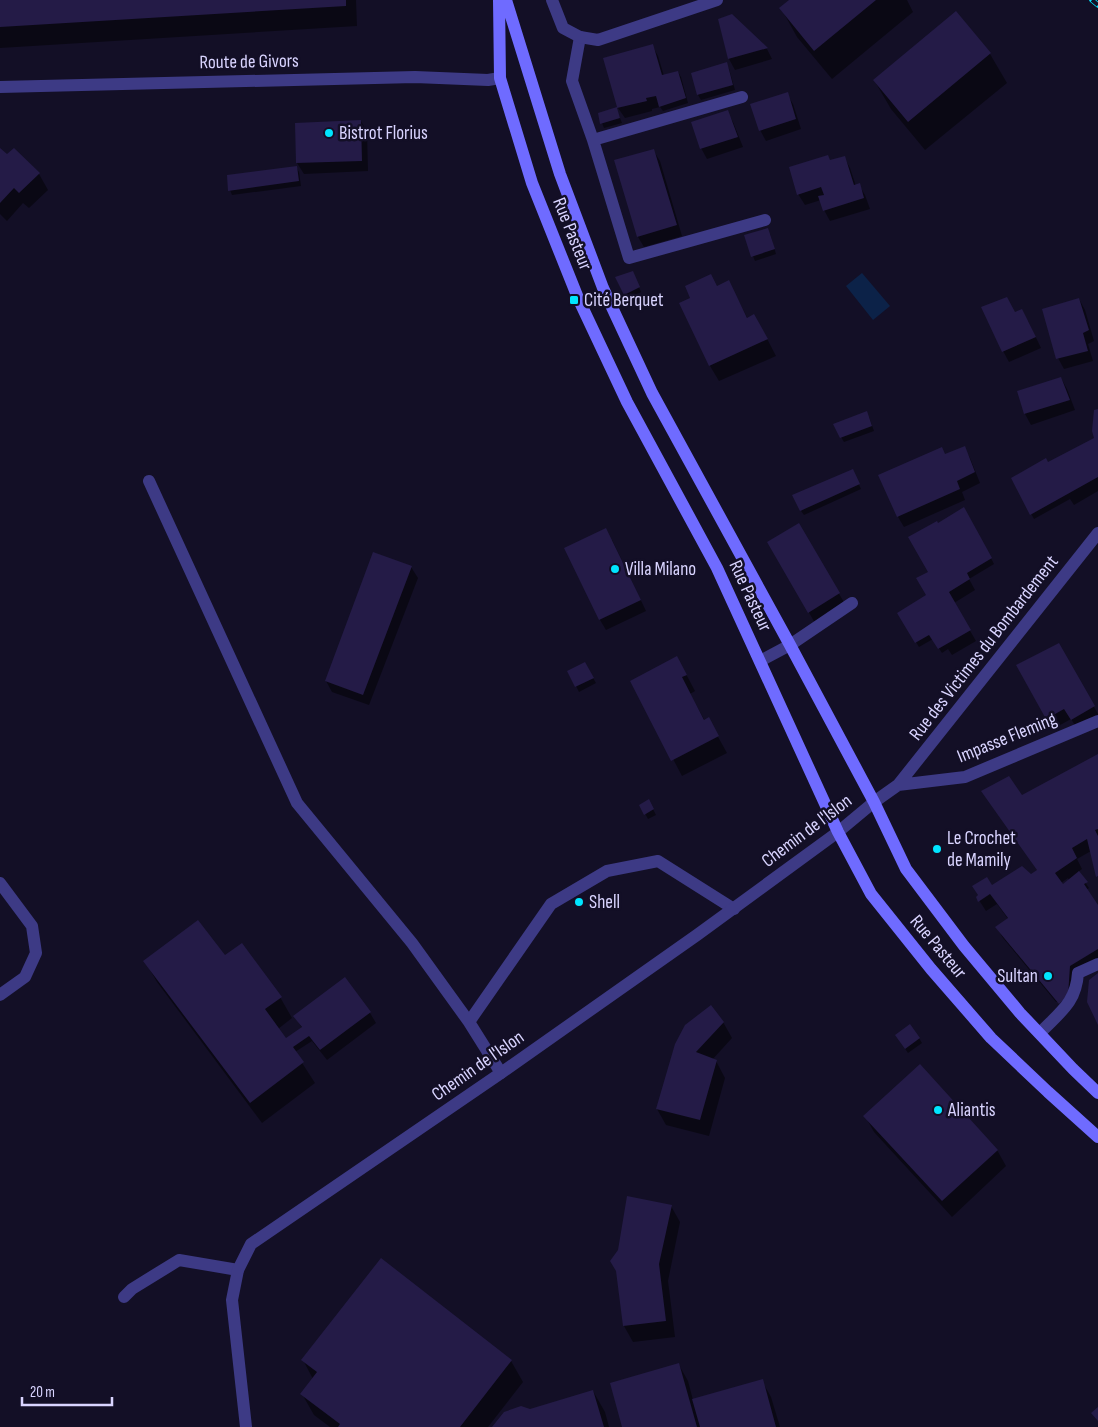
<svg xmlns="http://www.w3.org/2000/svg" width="1098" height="1427" font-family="'Sofia Sans Condensed',sans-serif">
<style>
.water{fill:#0c2248}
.shadow{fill:#0007;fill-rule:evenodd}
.building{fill:#241b47}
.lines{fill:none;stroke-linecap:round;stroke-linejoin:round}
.service{stroke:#3d3a85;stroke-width:12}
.minor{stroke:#3d3a85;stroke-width:12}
.secondary{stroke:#6f6bff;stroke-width:12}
.rail-casing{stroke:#00e5ff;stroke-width:5.5}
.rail{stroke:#130f26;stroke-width:4;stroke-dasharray:11;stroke-linecap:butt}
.poi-dot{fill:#00e5ff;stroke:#130f26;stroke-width:2}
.labels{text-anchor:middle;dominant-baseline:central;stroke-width:5;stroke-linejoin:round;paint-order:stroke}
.street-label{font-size:19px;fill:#d9d4ff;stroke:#130f26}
.poi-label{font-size:19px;fill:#d9d4ff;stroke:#130f26;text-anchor:start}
</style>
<rect width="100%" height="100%" fill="#130f26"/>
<path class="water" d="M862 273 890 306 873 320 846 286Z"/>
<path class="shadow" d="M0 0H356L357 26 0 48Z
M791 0H907L913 12 832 79 797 37 781 8Z
M956 13 990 54 1007 83 925 150 891 109 874 80Z
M732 15 767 49 772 59 735 70 729 59 719 19Z
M652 45 658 56 664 76 678 72 681 77 688 103 663 111 660 107 652 109V111L625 118 618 108 604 59Z
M726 64 729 69 735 90 701 100 698 95 693 74Z
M787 94 793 104 801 129 766 141 760 130Z
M616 108 622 123 604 128 602 123Z
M727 112 733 122 743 147 707 159 701 148Z
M361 121 367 132 368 171 304 174 297 163 296 124Z
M0 149 7 156 14 150 39 174 48 190 29 208 23 203 7 221 0 214Z
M653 150 660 161 682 236 644 247 638 237Z
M844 157 850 168 856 186 859 185 865 195 870 209 830 221 824 210 821 200 805 205 798 194 831 161Z
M296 167 299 172 301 186 232 195 230 190Z
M770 234 776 254 755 261 745 236Z
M617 277 635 278 641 292 628 300Z
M728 282 748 319 763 331 776 356 719 381 710 366 717 287Z
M1079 299 1085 310 1094 341 1088 344 1093 361 1064 369 1058 358Z
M1028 321 1041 348 1009 362 1003 351Z
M1061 378 1067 389 1075 410 1031 425 1025 414 1018 391Z
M1098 411V491L1074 505 1070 499 1034 519 1012 479 1048 463 1096 439Z
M869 417 874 431 844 442 834 425Z
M964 447 970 458 980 483 962 492 965 500 904 527 898 517 945 456Z
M855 476 861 489 804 515 801 511Z
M799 525 845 604 815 623 769 543Z
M612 540 646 611 606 630 600 620Z
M988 552 994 564 969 579 975 590 954 603 976 641 952 655 948 649 942 653 933 639 919 647 898 613 927 596Z
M411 567 418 578 369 705 332 692 326 681Z
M1058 644 1098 714V718L1078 730 1071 719 1053 729 1017 665Z
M585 664 596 683 579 692 569 672Z
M686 674 695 691 690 694 705 721 717 735 727 753 682 776 632 681Z
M1098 755V877L1091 851 1077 859 1082 869 1078 872 1089 888 1086 890 1098 907V963L1075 977 1063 1007 1059 1002H1056L1003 938 997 928 1008 919 997 904 986 911 977 897 992 887 1031 875 1038 871 1022 796ZM1068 878 1069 880 1062 886 1061 883Z
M649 801 656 815 648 819 641 806Z
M225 957 280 997 292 1018 278 1029 286 1040 302 1028 295 1016 345 979 370 1013 376 1023 327 1060 312 1041 295 1052 315 1083 262 1123 157 982 145 961Z
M723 1022 732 1038 712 1060 716 1061 725 1078 709 1136 666 1125 657 1109 676 1044Z
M919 1038 922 1043 908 1053 899 1040Z
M865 1116 997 1150 1006 1166 952 1217 874 1132Z
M671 1206 680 1222 668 1281 675 1337 633 1342 624 1326 617 1271Z
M303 1360 511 1361 523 1382 488 1427H330L314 1415 302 1394 313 1379Z
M679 1365 688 1381 693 1400 762 1381 771 1397 780 1427H623Z
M593 1391 605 1412 609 1427H494L530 1410Z"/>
<path class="building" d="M0 0H346V6L0 27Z
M789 0H876L814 51 779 8Z
M956 11 991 53 908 122 873 80Z
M732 14 768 48 728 59 718 19Z
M653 44 662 75 678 71 686 98 659 107 656 96 646 98 647 101 617 108 620 118 600 124 598 113 617 107 603 58Z
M727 62 733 85 697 95 691 73Z
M788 92 796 119 759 131 750 104Z
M728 110 738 137 700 149 691 122Z
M361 120 362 161 296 163 295 123Z
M0 148 7 154 14 148 40 173 19 193 14 188 0 203Z
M654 149 677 225 637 237 614 160Z
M828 155 830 160 845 156 854 185 860 183 864 198 823 211 818 196 824 195 821 187 797 195 789 167Z
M297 166 299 181 228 191 227 175Z
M768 228 775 249 751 257 744 235Z
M633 271 640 287 624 295 615 277Z
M711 274 717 286 729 280 747 318 754 314 768 339 709 366 679 303 690 298 685 286Z
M1007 297 1015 312 1022 309 1036 337 1002 352 981 307Z
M1079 298 1089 330 1083 333 1088 351 1056 359 1042 309Z
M1061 377 1070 400 1024 414 1017 391Z
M1098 409V477L1030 515 1011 478 1046 458 1048 462 1094 438 1092 431 1094 410Z
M867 411 872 426 840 438 833 424Z
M965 446 975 472 957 481 960 489 897 517 878 475 942 447 945 454Z
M853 469 860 484 800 511 792 495Z
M964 507 992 558 967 573 970 579 949 592 971 630 938 649 929 635 915 643 897 613 926 595 916 578 928 572 908 537 937 521 938 523Z
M799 523 840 593 808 613 767 542Z
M606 528 641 600 599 620 564 548Z
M373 552 412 566 363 695 325 681Z
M1059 643 1095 706 1071 720 1064 709 1046 719 1016 665Z
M677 656 687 675 682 677 704 720 709 717 719 736 671 761 630 681Z
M585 662 594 678 575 687 567 671Z
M1098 754V829L1095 830 1098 836V876L1096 877 1087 839 1072 848 1077 858 1055 873 1063 884 1079 871 1088 882 1084 884 1098 905V949L1070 966 1068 996 1059 1004 995 927 1008 918 990 894 978 902 976 897 978 895 972 886 987 877 992 885 1022 866 1031 874 1037 870 981 791 1009 776 1022 795Z
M649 799 654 809 644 815 639 805Z
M198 920 225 955 242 943 282 997 265 1009 286 1038 302 1027 293 1016 345 977 371 1012 320 1050 309 1036 293 1047 304 1062 250 1103 143 961Z
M1098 973V1025L1087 1002 1089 980Z
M711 1005 724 1022 696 1052 717 1060 700 1120 656 1109 675 1044 685 1025Z
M910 1024 920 1038 905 1049 895 1035Z
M920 1064 998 1150 942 1201 863 1116Z
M627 1196 672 1205 659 1264 666 1321 623 1326 616 1271 610 1261 618 1250Z
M381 1258 512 1360 460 1427H338L340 1424 300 1394 317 1372 301 1360Z
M679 1363 697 1427H622L610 1383Z
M763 1379 776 1427H700L692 1399Z
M593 1390 604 1427H492L504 1412 521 1406 530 1409Z
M1098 1407V1421L1091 1413Z"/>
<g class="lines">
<path class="service" d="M580 37 572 81 593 140 629 258 765 220
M593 140 742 97
M149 481 297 803 412 943 469 1022
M760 661 790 645 852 603
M0 883 32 926 36 953 25 977 0 995
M1040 1033C1060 1012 1076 1003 1078 973L1098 964
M501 1073 469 1022 551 904 607 871 658 861 734 909
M124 1297 132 1289 179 1260 238 1270"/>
<path class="minor" d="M552 0 563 28 580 37 598 40 717 0
M0 87 415 77 488 80 500 78
M898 785 1098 533
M246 1427 232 1300 238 1270 251 1244 501 1073 697 935 838 832 874 802 898 785 965 777 1098 721"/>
<path class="secondary" d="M499 0 500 78 532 183 578 298 627 402 717 568 838 832 871 894 931 969 991 1038 1048 1092 1098 1137
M506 0 560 174 603 288 652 393 790 645 874 802 906 869 964 946 1020 1013 1073 1069 1098 1093"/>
<defs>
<path id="rail" d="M1092 0 1098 5"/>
</defs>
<use href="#rail" class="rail-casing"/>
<use href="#rail" class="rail"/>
</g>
<g class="poi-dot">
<circle cx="329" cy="133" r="5"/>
<rect x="569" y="295" width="10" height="10" rx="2.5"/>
<circle cx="615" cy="569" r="5"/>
<circle cx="937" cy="849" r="5"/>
<circle cx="579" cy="902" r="5"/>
<circle cx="1048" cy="976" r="5"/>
<circle cx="938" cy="1110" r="5"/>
</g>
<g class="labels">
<g class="street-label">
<text transform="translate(249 62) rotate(-1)">Route de Givors</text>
<text transform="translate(572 234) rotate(68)">Rue Pasteur</text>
<text transform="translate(750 596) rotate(65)">Rue Pasteur</text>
<text transform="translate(984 648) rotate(-52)">Rue des Victimes du Bombardement</text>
<text transform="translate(1007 738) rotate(-22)">Impasse Fleming</text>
<text transform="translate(807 831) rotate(-37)">Chemin de l'Islon</text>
<text transform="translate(938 947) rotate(50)">Rue Pasteur</text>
<text transform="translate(478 1066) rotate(-35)">Chemin de l'Islon</text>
</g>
<g class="poi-label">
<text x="339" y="133">Bistrot Florius</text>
<text x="584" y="300">Cité Berquet</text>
<text x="625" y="569">Villa Milano</text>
<text x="947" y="838">Le Crochet<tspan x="947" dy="22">de Mamily</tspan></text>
<text x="589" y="902">Shell</text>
<text x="1038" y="976" text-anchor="end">Sultan</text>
<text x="948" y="1110">Aliantis</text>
</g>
</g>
<path d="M22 1397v8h90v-8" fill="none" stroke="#d9d4ff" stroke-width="2.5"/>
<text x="30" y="1397" font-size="15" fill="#d9d4ff" stroke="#130f26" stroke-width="4" paint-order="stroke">20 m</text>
</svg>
